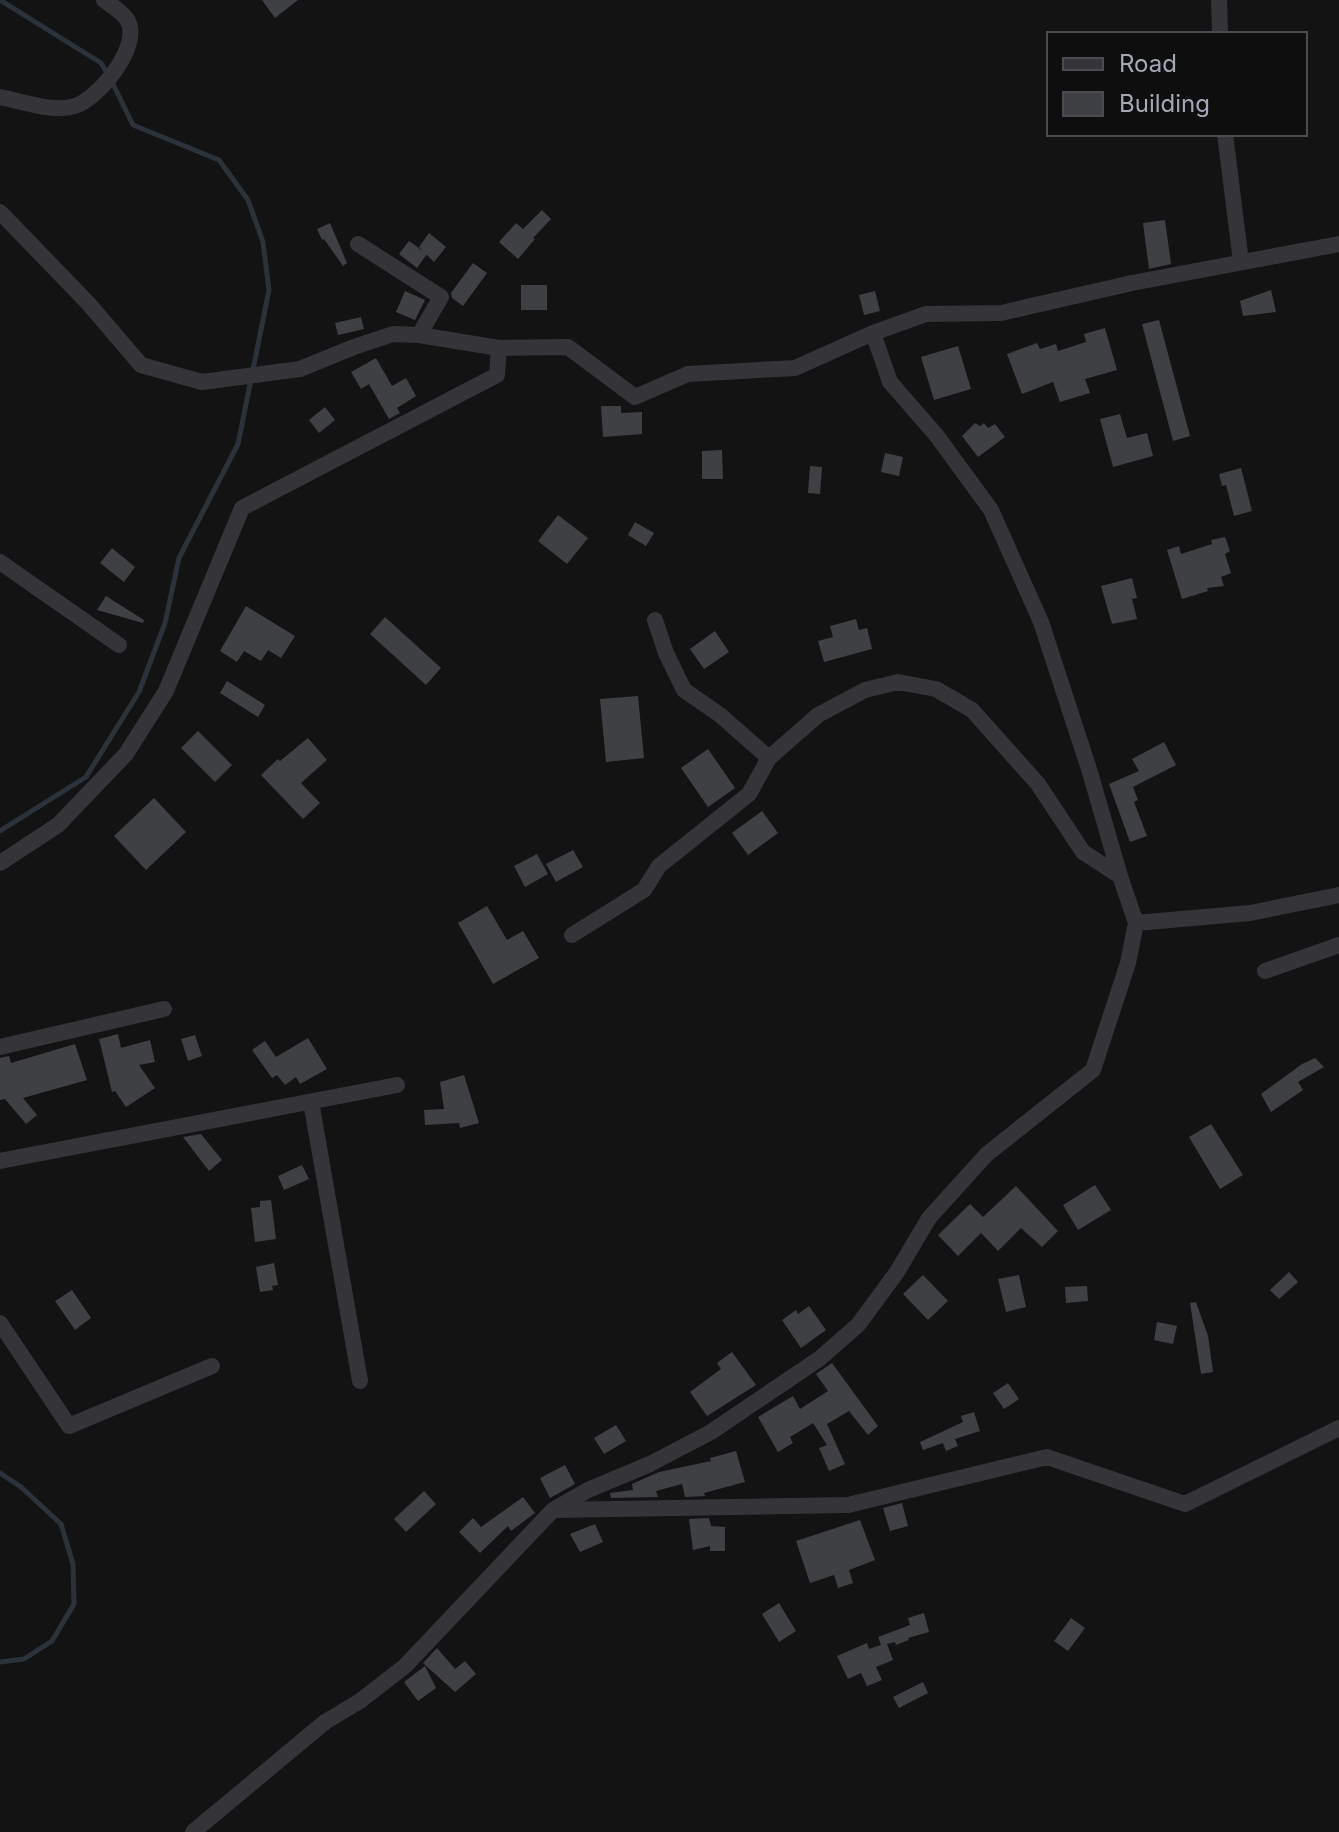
<svg xmlns="http://www.w3.org/2000/svg" width="1339" height="1832" font-family="Inter,sans-serif">
<style>
.lines{fill:none;stroke-linecap:round;stroke-linejoin:round}
.stream{stroke:#2b323a;stroke-width:5}
.building{fill:#3f4044}
.street{stroke:#343439;stroke-width:16}
</style>
<rect width="100%" height="100%" fill="#131314"/>
<g class="lines">
<path class="stream" d="M0 0 101 63 107 73
M0 831 86 777 139 692 165 623 179 558 238 444 269 290 263 242 248 200 219 160 133 125 112 82
M0 1473 21 1487 61 1524 73 1564 74 1604 52 1641 24 1659 0 1662"/>
</g>
<path class="building" d="M262 0H298L275 18Z
M542 210 551 219 533 238 535 239 518 259 499 242 516 223 523 229Z
M1165 220 1171 264 1149 269 1143 223Z
M330 223 347 263 343 266 324 239 322 240 317 229Z
M429 233 446 247 434 262 419 247Z
M409 241 427 254 417 268 399 254Z
M473 263 487 273 463 306 452 298 451 293Z
M521 285H547V310H521Z
M1271 290 1276 312 1243 316 1240 301Z
M405 291 425 300 415 320 396 312Z
M875 291 880 311 864 315 859 295Z
M361 317 364 329 338 335 335 323Z
M1159 320 1190 436 1173 441 1142 324Z
M1105 328 1117 370 1085 379 1090 393 1060 402 1053 382 1022 394 1007 354 1037 343 1040 349 1056 344 1058 351 1086 342 1084 334Z
M958 346 971 389 934 400 921 357Z
M376 358 392 386 406 378 416 396 397 408 400 413 389 419 369 384 361 389 351 372Z
M601 406H621V413L642 412V434L603 437Z
M325 407 335 420 319 433 309 420Z
M1120 414 1127 438 1147 433 1153 456 1113 467 1100 419Z
M975 423 980 426 984 423 988 428 995 424 1005 437 978 457 962 436Z
M722 450 723 479H702V451Z
M885 453 903 457 899 476 881 472Z
M810 466 822 467 820 494 808 493Z
M1241 468 1252 511 1234 516 1226 485 1222 486 1219 474Z
M558 515 588 538 567 564 538 541Z
M635 522 654 533 646 546 628 535Z
M1225 537 1230 551 1225 554 1231 573 1221 577 1224 586 1207 588 1208 591 1182 599 1167 550 1179 546 1181 554 1212 544 1211 540Z
M112 548 135 567 124 582 100 563Z
M1132 578 1137 598 1132 599 1137 619 1112 624 1101 586Z
M106 596 144 620 143 623 97 610Z
M246 606 295 636 281 658 268 650 261 661 244 651 237 662 220 651Z
M385 617 441 668 426 685 370 634Z
M856 619 859 630 867 628 872 649 824 662 818 641 833 637 830 626Z
M715 631 729 652 704 669 690 649Z
M227 681 265 705 258 717 220 693Z
M638 696 644 758 606 762 600 699Z
M198 731 232 765 215 782 181 748Z
M308 738 327 760 301 783 320 803 303 819 261 775 278 759 280 761Z
M1164 742 1176 765 1133 787 1138 800 1134 802 1147 836 1130 842 1109 784 1139 771 1132 759Z
M708 749 735 788 708 807 681 768Z
M154 798 186 832 146 870 114 836Z
M762 811 778 833 748 855 732 833Z
M573 850 583 867 556 882 546 864Z
M537 854 548 874 525 887 514 866Z
M487 906 507 940 523 931 539 958 493 984 458 923Z
M118 1034 121 1048 150 1040 155 1062 139 1065 155 1088 126 1107 115 1091 112 1092 99 1039Z
M195 1035 202 1056 188 1061 181 1039Z
M308 1038 327 1069 300 1084 296 1077 285 1085 277 1075 272 1078 252 1050 265 1041 276 1057Z
M75 1044 87 1080 23 1098 37 1115 26 1124 5 1099 0 1100V1058L9 1056 11 1063Z
M1315 1058 1324 1067 1298 1082 1303 1090 1271 1112 1261 1094 1302 1064Z
M464 1075 479 1123 460 1128 459 1123 425 1125 424 1110 444 1109 440 1082Z
M1211 1124 1243 1175 1220 1189 1189 1137Z
M201 1134 222 1160 209 1171 183 1137Z
M302 1165 309 1179 284 1190 278 1176Z
M1095 1185 1111 1210 1078 1230 1063 1205Z
M1016 1186 1058 1231 1042 1247 1021 1228 998 1251 981 1233 958 1256 938 1235 970 1204 983 1217Z
M271 1200 276 1239 255 1242 251 1208 260 1207V1201Z
M274 1263 278 1285 272 1286 273 1290 260 1292 256 1267Z
M1289 1272 1298 1282 1279 1299 1270 1290Z
M923 1275 948 1301 928 1320 903 1294Z
M1019 1275 1026 1307 1006 1312 998 1279Z
M1087 1286 1088 1301 1066 1303 1065 1287Z
M72 1290 91 1318 75 1330 55 1301Z
M1196 1302 1208 1336 1213 1372 1201 1374 1190 1303Z
M809 1306 826 1330 801 1348 782 1320 796 1310 798 1314Z
M1157 1322 1177 1326 1173 1344 1154 1340Z
M732 1352 756 1385 707 1416 690 1392 721 1369 717 1363Z
M832 1363 878 1426 868 1435 849 1411 827 1424 845 1464 829 1471 819 1448 827 1445 813 1423 790 1437 793 1443 778 1452 758 1417 793 1396 800 1409 828 1391 816 1374Z
M1008 1383 1019 1399 1004 1409 993 1393Z
M974 1412 980 1431 955 1439 958 1446 946 1451 943 1443 923 1450 920 1442 963 1422 961 1416Z
M616 1425 626 1441 604 1454 594 1438Z
M736 1451 745 1482 704 1493 705 1496 685 1497 682 1484 656 1491 658 1497 611 1498 610 1493 633 1490 632 1484 659 1472 711 1461 710 1458Z
M565 1465 575 1484 550 1498 540 1478Z
M424 1491 436 1504 406 1532 394 1519Z
M523 1497 535 1513 511 1531 508 1526 480 1553 459 1532 473 1518 481 1527Z
M902 1503 908 1526 890 1531 883 1508Z
M709 1518 711 1526 725 1527V1551H710V1546L693 1550 689 1519Z
M860 1520 875 1560 849 1570 853 1583 838 1588 834 1575 810 1583 796 1541Z
M595 1524 603 1542 580 1552 570 1534Z
M779 1603 796 1631 779 1642 762 1614Z
M924 1613 929 1632 908 1638 909 1640 896 1645 895 1642 887 1644 893 1660 876 1667 882 1680 867 1686 861 1673 848 1679 837 1656 867 1643 869 1649 881 1645 878 1637 910 1625 908 1618Z
M1071 1618 1085 1628 1068 1651 1054 1641Z
M437 1648 455 1669 465 1661 476 1674 455 1692 423 1663Z
M425 1666 436 1688 418 1701 404 1682Z
M923 1682 928 1693 899 1708 893 1697Z"/>
<g class="lines">
<path class="street" d="M1219 0 1220 34
M0 97C22 101 53 113 75 106 99 98 141 47 128 21 123 12 112 6 104 0
M1225 134 1241 262
M0 212 88 303 141 365 202 382 300 369 354 347 393 334 419 335 499 348 568 347 635 397 688 374 795 368 873 333
M358 244 441 297 419 335
M0 562 119 645
M655 620 666 653 684 690 720 715 769 758
M0 863 58 825 126 754 166 691 242 508 497 375 499 348
M1136 923 1250 913 1339 895
M572 935 644 890 659 866 749 794 769 758 818 715 865 690 898 682 936 689 972 710 1038 784 1083 852 1120 876
M1265 971 1339 945
M0 1047 164 1009
M311 1102 360 1381
M0 1161 397 1085
M0 1323 69 1426 212 1366
M554 1510 848 1505 1047 1457 1185 1504 1339 1428
M193 1832 325 1722 360 1701 405 1666 553 1510 588 1490 650 1464 711 1432 819 1359 858 1325 897 1272 929 1218 987 1154 1093 1070 1128 963 1136 923 1120 876 1089 769 1041 622 991 510 937 436 890 382 873 333 926 314 1001 313 1132 283 1339 244"/>
</g>
<rect x="1047" y="32" width="260" height="104" fill="#0e0e0f" stroke="#4a4c51" stroke-width="2"/>
<rect x="1063" y="58" width="40" height="12" fill="#343439" stroke="#4a4c51" stroke-width="2"/>
<text x="1119" y="72" font-size="24" fill="#a4a8b5">Road</text>
<rect x="1063" y="92" width="40" height="24" fill="#3f4044" stroke="#4a4c51" stroke-width="2"/>
<text x="1119" y="112" font-size="24" fill="#a4a8b5">Building</text>
</svg>
